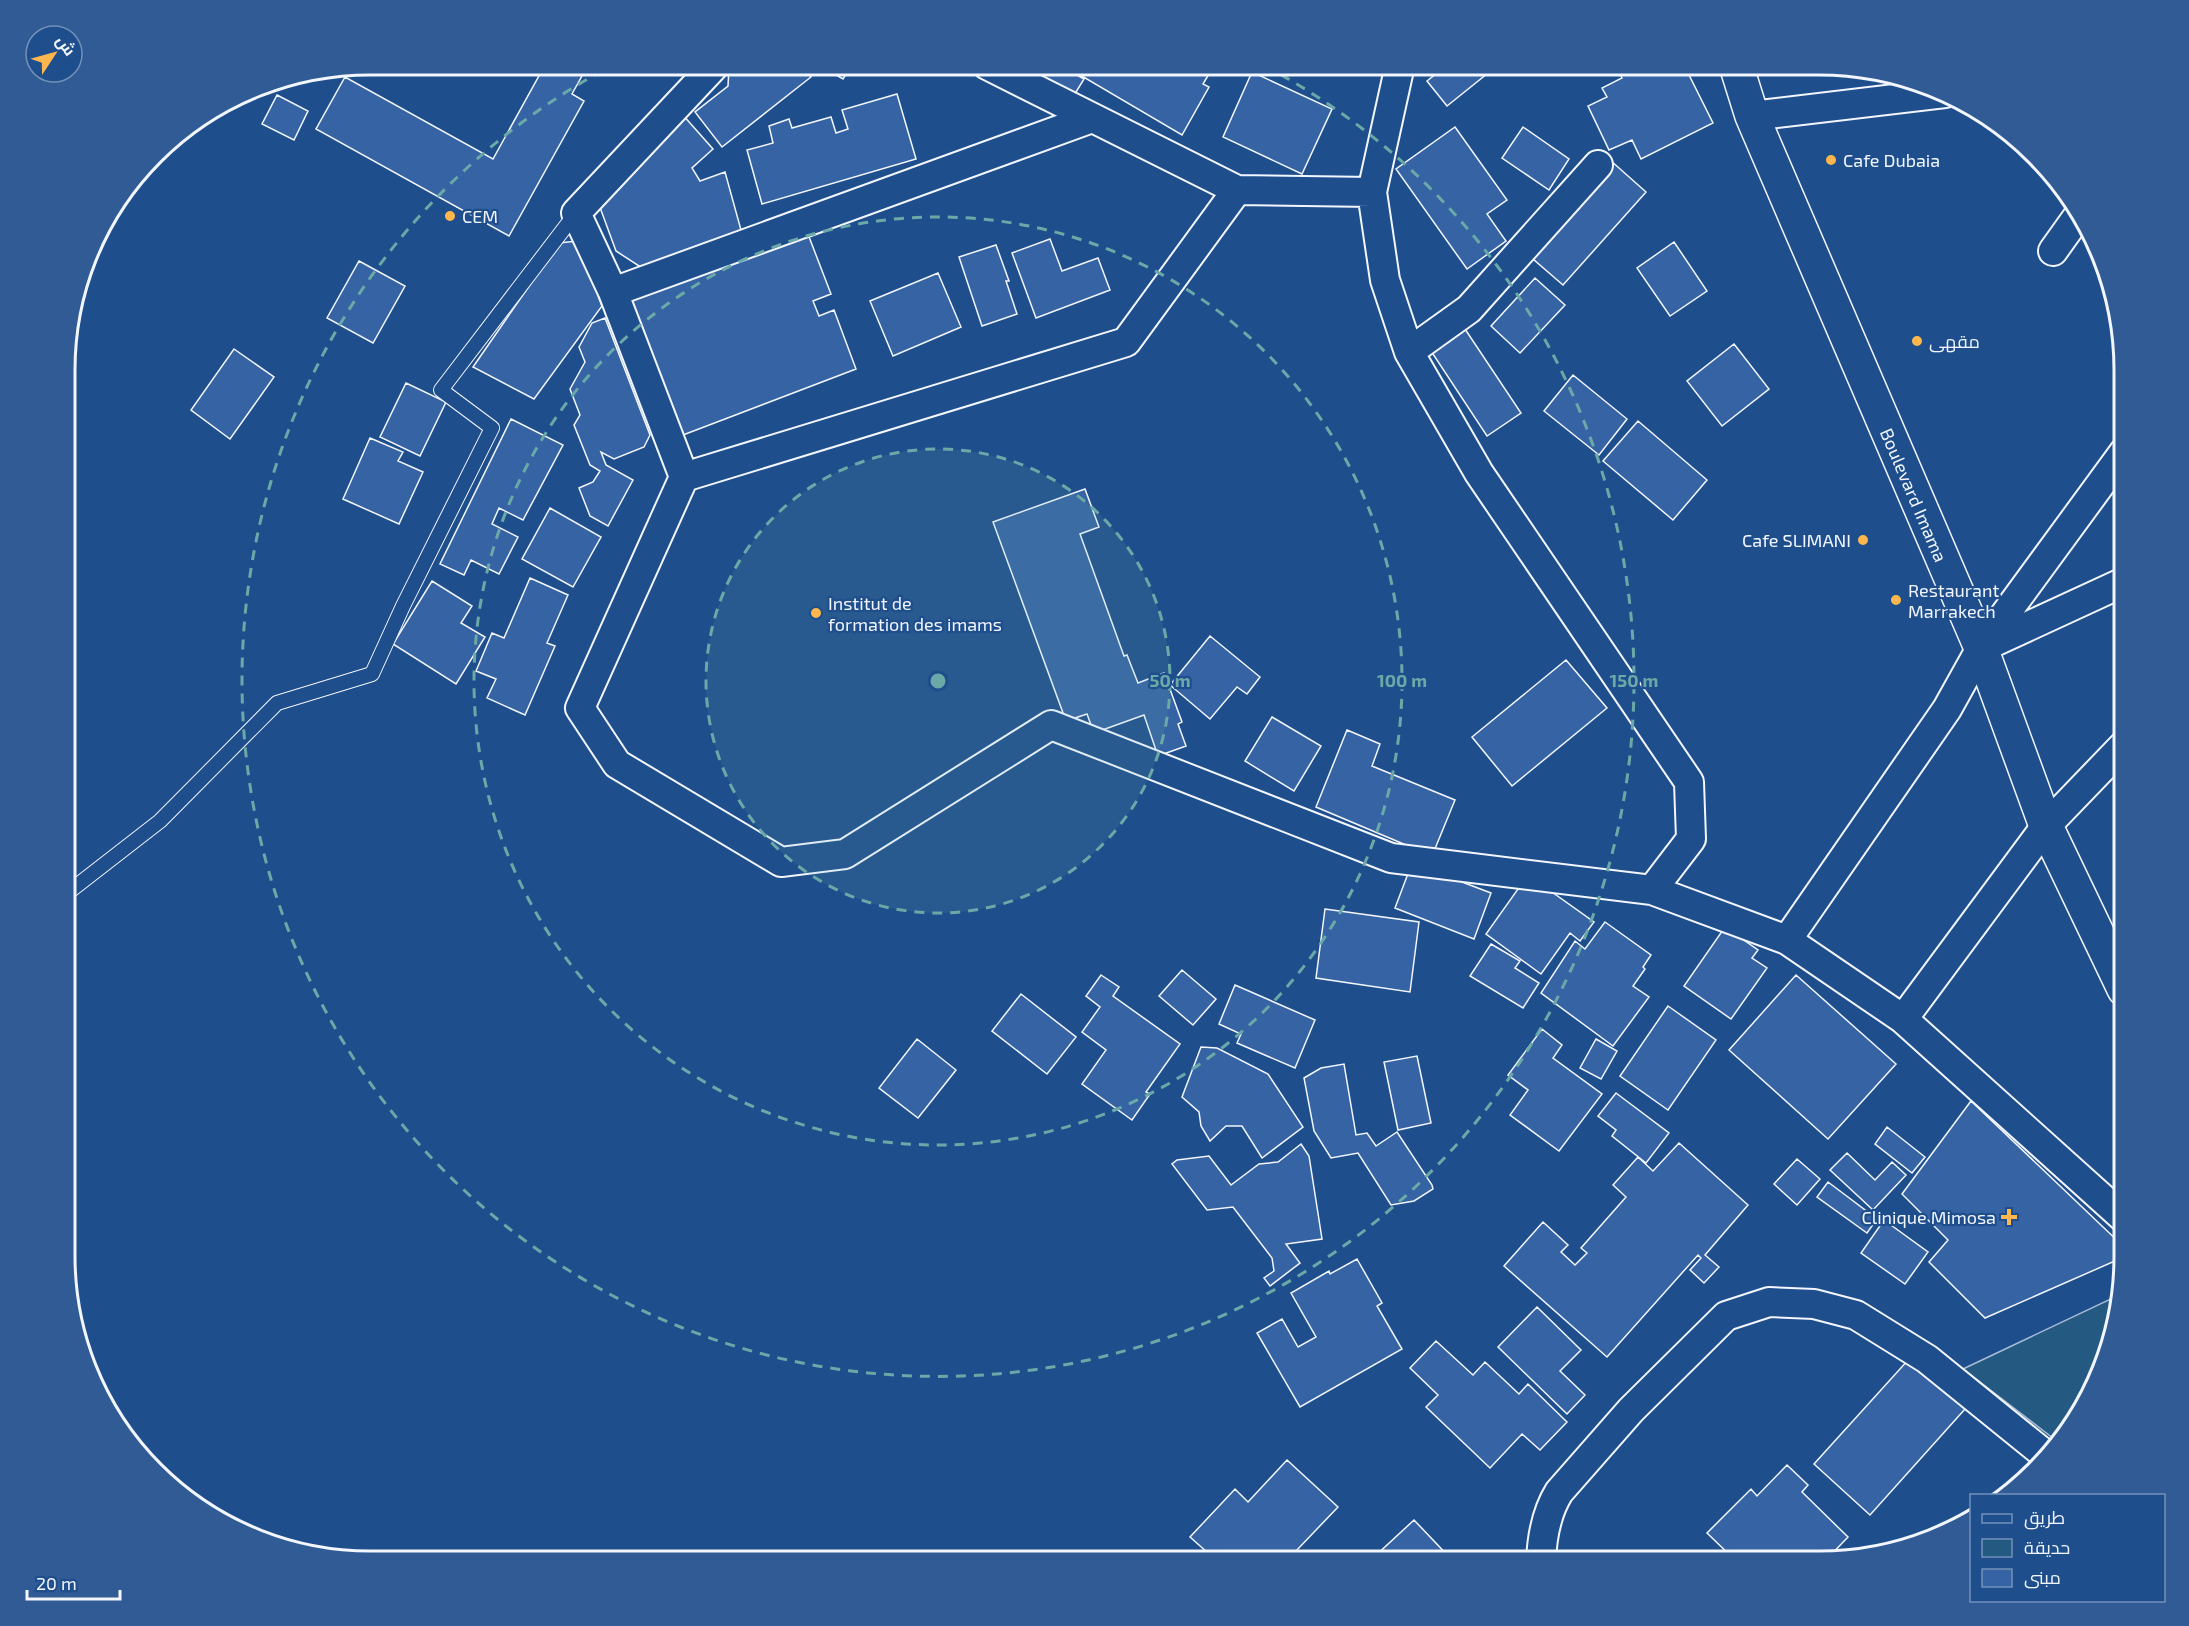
<svg xmlns="http://www.w3.org/2000/svg" width="2189" height="1626" font-family="'Exo 2',Cairo,sans-serif">
<style>
.green{fill:#245a82;stroke:#a8bbd7;stroke-width:1.5}
.building{fill:#3563a3;stroke:#f2f6ff;stroke-width:1.5}
.lines{fill:none;stroke-linecap:round;stroke-linejoin:round}
.service-casing{stroke:#f2f6ff;stroke-width:16}
.minor-casing{stroke:#f2f6ff;stroke-width:32}
.primary-casing{stroke:#f2f6ff;stroke-width:36}
.service{stroke:#1f4e8c;stroke-width:14}
.minor{stroke:#1f4e8c;stroke-width:28}
.primary{stroke:#1f4e8c;stroke-width:33}
.ring{fill:none;stroke:#6aa9a8;stroke-width:3;stroke-dasharray:10 8}
.poi-dot{fill:#ffb74d;stroke:#1f4e8c;stroke-width:2}
.labels{text-anchor:middle;dominant-baseline:central;stroke-width:4.5;stroke-linejoin:round;paint-order:stroke}
.poi-label{font-size:18px;fill:#f2f6ff;stroke:#1f4e8c;text-anchor:start}
.street-label{font-size:18px;fill:#f2f6ff;stroke:#1f4e8c}
.rim{fill:none;stroke:#f2f6ff;stroke-width:3}
.centre{fill:#6aa9a8;stroke:#1f4e8c;stroke-width:3}
.ring-label{font-size:18px;text-anchor:middle;font-weight:bold;fill:#6aa9a8;stroke:#1f4e8c;stroke-width:4.5;stroke-linejoin:round;paint-order:stroke}
</style>
<rect width="100%" height="100%" fill="#1f4e8c"/>
<path class="green" d="M2119 1295 2101 1373 2058 1442 1963 1369Z"/>
<path class="building" d="M545 65H588L572 94 584 101 509 236 316 129 345 77 493 159Z
M732 65H801L811 77 722 147 695 112 728 86 729 67Z
M819 65H852L843 79Z
M1017 65H1081L1075 74 1084 79 1073 97Z
M1086 65H1208L1213 67 1203 84 1209 87 1182 135 1080 75Z
M1447 65H1498L1447 106 1427 81Z
M1616 65H1684L1713 123 1641 159 1632 140 1609 150 1588 106 1607 97 1602 88 1622 78Z
M1252 72 1332 109 1302 174 1223 137Z
M897 94 916 159 762 204 747 150 773 143 769 126 789 119 792 128 831 117 836 133 848 129 842 110Z
M277 95 308 111 294 140 262 124Z
M682 114 713 149 692 168 700 181 725 172 741 230 655 264 639 266 616 251 598 202Z
M1455 127 1507 200 1487 214 1506 241 1467 269 1396 169Z
M1523 127 1569 159 1549 190 1502 158Z
M1610 160 1646 192 1563 285 1526 253Z
M806 229 831 294 813 301 819 316 834 310 856 369 683 435 630 297Z
M1050 239 1062 271 1098 258 1110 290 1036 318 1012 253Z
M577 241 602 306 534 399 473 367 559 243Z
M1674 242 1707 291 1670 316 1637 268Z
M996 245 1009 281H1006L1017 314 982 326 959 257Z
M359 261 405 286 373 343 327 318Z
M938 273 961 327 893 356 870 301Z
M1535 278 1565 305 1520 353 1491 326Z
M605 318 650 435 644 447 614 459 601 452 606 465 633 480 608 526 590 516 579 488 593 482 600 471 590 465 574 425 580 415 570 389 585 362 579 347 592 323Z
M1465 329 1521 413 1487 436 1431 351Z
M1734 344 1769 389 1722 426 1687 381Z
M234 349 274 377 230 439 191 410Z
M1573 375 1627 419 1599 455 1544 411Z
M406 383 446 402 420 456 380 437Z
M511 419 563 445 523 520 499 508 492 524 518 537 499 574 471 560 464 575 440 564Z
M1638 421 1707 480 1673 520 1603 461Z
M370 438 403 452 398 461 423 472 399 524 343 499Z
M1085 489 1099 527 1080 534 1124 656 1127 655 1138 683 1164 673 1182 722 1178 724 1186 746 1158 756 1144 715 1094 733 1087 714 1066 721 993 522Z
M550 508 601 537 573 587 522 559Z
M530 578 568 595 547 643 555 646 525 715 487 698 496 679 476 671 492 633 504 638Z
M432 581 472 606 461 623 485 637 456 684 393 644Z
M1210 636 1260 677 1247 694 1237 687 1210 719 1170 685Z
M1566 660 1607 708 1512 786 1472 737Z
M1272 717 1321 746 1294 791 1245 761Z
M1347 730 1380 744 1372 766 1455 800 1432 856 1316 807Z
M1412 863 1491 893 1474 939 1395 908Z
M1528 875 1594 922 1580 941 1570 933 1541 974 1486 934Z
M1325 909 1419 922 1410 992 1316 978Z
M1605 922 1651 955 1643 967 1645 969 1633 986 1649 997 1613 1046 1541 993 1575 941 1585 949Z
M1725 927 1758 950 1752 958 1767 968 1731 1019 1684 986Z
M1491 944 1520 961 1515 968 1539 983 1523 1008 1470 976Z
M1182 970 1216 999 1193 1025 1159 996Z
M1101 975 1119 987 1113 996 1180 1044 1146 1092 1150 1094 1132 1120 1082 1084 1106 1050 1082 1032 1100 1007 1086 996Z
M1796 975 1896 1064 1828 1139 1729 1050Z
M1235 985 1315 1020 1295 1068 1237 1043 1241 1034 1219 1024Z
M1021 994 1076 1037 1047 1074 992 1031Z
M1668 1006 1716 1040 1668 1110 1620 1076Z
M1542 1029 1562 1045 1553 1058 1602 1094 1559 1151 1510 1115 1528 1090 1508 1075Z
M917 1039 956 1070 918 1118 879 1088Z
M1596 1039 1617 1051 1601 1079 1580 1068Z
M1201 1047 1217 1048 1268 1074 1303 1127 1262 1158 1242 1126H1226L1210 1141 1201 1126 1199 1112 1182 1097Z
M1417 1056 1431 1123 1398 1130 1384 1062Z
M1344 1064 1356 1135 1367 1133 1376 1146 1397 1132 1432 1185 1433 1189 1414 1201 1391 1205 1358 1153 1331 1158 1314 1131 1304 1078 1321 1068Z
M1616 1093 1669 1133 1646 1163 1612 1136 1616 1130 1598 1116Z
M1971 1101 2124 1247V1257L1985 1318 1929 1262 1948 1240 1902 1194Z
M1887 1127 1925 1157 1912 1173 1875 1144Z
M1679 1143 1748 1205 1705 1255 1719 1267 1704 1283 1690 1270 1701 1258 1698 1255 1607 1357 1504 1266 1543 1222 1568 1245 1561 1252 1575 1265 1587 1253 1581 1248 1626 1197 1613 1185 1638 1157 1653 1171Z
M1301 1144 1309 1156 1322 1239 1286 1244 1300 1263 1270 1286 1264 1278 1274 1271 1272 1258 1233 1207 1207 1210 1172 1164 1177 1160 1209 1156 1231 1185 1259 1164 1278 1162Z
M1847 1153 1875 1180 1892 1162 1906 1175 1873 1210 1830 1170Z
M1797 1159 1820 1179 1797 1205 1774 1184Z
M1828 1182 1877 1219 1867 1233 1817 1197Z
M1884 1220 1928 1252 1905 1284 1861 1253Z
M1357 1259 1382 1303 1377 1306 1402 1349 1300 1407 1257 1333 1282 1319 1298 1347 1316 1337 1291 1293 1329 1271 1330 1274Z
M1537 1307 1581 1350 1560 1371 1585 1395 1567 1414 1498 1347Z
M1436 1341 1473 1375 1485 1362 1519 1394 1528 1384 1567 1422 1540 1450 1522 1434 1490 1468 1426 1407 1438 1395 1410 1368Z
M1909 1359 1965 1409 1870 1515 1814 1464Z
M1287 1460 1338 1507 1295 1552 1302 1561H1217L1190 1537 1235 1489 1248 1502Z
M1787 1465 1808 1485 1802 1492 1848 1537 1825 1561H1736L1707 1533 1751 1489 1757 1496Z
M1414 1520 1453 1561H1375L1372 1559Z
M1468 1551 1477 1561H1457Z"/>
<g class="lines">
<defs>
<path id="service" d="M66 894 160 821 277 703 372 674 403 606 492 428 441 390 576 213"/>
<path id="minor" d="M987 65 1237 190
M1752 116 1945 93
M1372 192 1237 190 1126 342 684 477 580 708 617 764 781 862 845 854 1051 725 1391 858 1652 890 1691 839 1689 782 1479 473 1409 352 1385 280 1372 192 1400 65
M2053 251 2078 216
M613 292 1092 118
M1409 352 1469 309 1598 165
M684 477 613 292 576 213 715 65
M1982 646 2124 452
M1652 890 1787 940 1903 1019 2124 1218
M1787 940 1947 709 1981 648 2124 582
M1903 1019 2046 826 2124 745
M1541 1561C1542 1537 1546 1513 1559 1492L1631 1410 1726 1316 1769 1302 1814 1304 1856 1315 1927 1359 2048 1457"/>
<path id="primary" d="M1736 65 1752 116 1981 648 2046 826 2124 989"/>
</defs>
<use href="#service" class="service-casing"/>
<use href="#minor" class="minor-casing"/>
<use href="#primary" class="primary-casing"/>
<use href="#service" class="service"/>
<use href="#minor" class="minor"/>
<use href="#primary" class="primary"/>
</g>
<circle cx="938" cy="681" r="232" fill="#6aa9a8" fill-opacity=".12"/>
<g class="ring">
<circle cx="938" cy="681" r="232"/>
<circle cx="938" cy="681" r="464"/>
<path d="M1265 66A696 696 0 1 1 611 66"/>
</g>
<g class="poi-dot">
<circle cx="1831" cy="160" r="6"/>
<circle cx="450" cy="216" r="6"/>
<circle cx="1917" cy="341" r="6"/>
<circle cx="1863" cy="540" r="6"/>
<circle cx="1896" cy="600" r="6"/>
<circle cx="816" cy="613" r="6"/>
<path d="M2006 1208h6v6h6v6h-6v6h-6v-6h-6v-6h6z"/>
</g>
<g class="labels">
<g class="poi-label">
<text x="1843" y="160">Cafe Dubaia</text>
<text x="462" y="216">CEM</text>
<text x="1929" y="341">مقهى</text>
<text x="1851" y="540" text-anchor="end">Cafe SLIMANI</text>
<text x="1908" y="590">Restaurant<tspan x="1908" dy="21">Marrakech</tspan></text>
<text x="828" y="603">Institut de<tspan x="828" dy="21">formation des imams</tspan></text>
<text x="1996" y="1217" text-anchor="end">Clinique Mimosa</text>
</g>
<g class="street-label">
<text transform="translate(1914 495) rotate(67)">Boulevard Imama</text>
</g>
</g>
<path d="M0 0H2189V1626H0ZM370 75H1819A295 295 0 0 1 2114 370V1256A295 295 0 0 1 1819 1551H370A295 295 0 0 1 75 1256V370A295 295 0 0 1 370 75Z" fill="#305b95" fill-rule="evenodd"/>
<path class="rim" d="M370 75H1819A295 295 0 0 1 2114 370V1256A295 295 0 0 1 1819 1551H370A295 295 0 0 1 75 1256V370A295 295 0 0 1 370 75Z"/>
<circle cx="938" cy="681" r="9" class="centre"/>
<g class="ring-label">
<text x="1170" y="687">50 m</text>
<text x="1402" y="687">100 m</text>
<text x="1634" y="687">150 m</text>
</g>
<rect x="1970" y="1494" width="195" height="108" fill="#1f4e8c" stroke="#7391ba" stroke-width="1.5"/>
<rect x="1982" y="1514" width="30" height="9" fill="#1f4e8c" stroke="#7391ba" stroke-width="1.5"/>
<text x="2024" y="1524" font-size="18" fill="#f2f6ff">طريق</text>
<rect x="1982" y="1539" width="30" height="18" fill="#245a82" stroke="#7391ba" stroke-width="1.5"/>
<text x="2024" y="1554" font-size="18" fill="#f2f6ff">حديقة</text>
<rect x="1982" y="1569" width="30" height="18" fill="#3563a3" stroke="#7391ba" stroke-width="1.5"/>
<text x="2024" y="1584" font-size="18" fill="#f2f6ff">مبنى</text>
<g transform="translate(54 54) rotate(54)"><circle r="28" fill="#1f4e8c" stroke="#7391ba" stroke-width="1.5"/>
<path d="M0-4.5L10 22L0 15L-10 22Z" fill="#ffb74d"/>
<text y="-9" font-size="16" font-weight="bold" text-anchor="middle" fill="#f2f6ff">ش</text>
</g>
<path d="M27 1590v9h93v-9" fill="none" stroke="#f2f6ff" stroke-width="3"/>
<text x="36" y="1590" font-size="18" fill="#f2f6ff" stroke="#1f4e8c" stroke-width="4.5" paint-order="stroke">20 m</text>
</svg>
